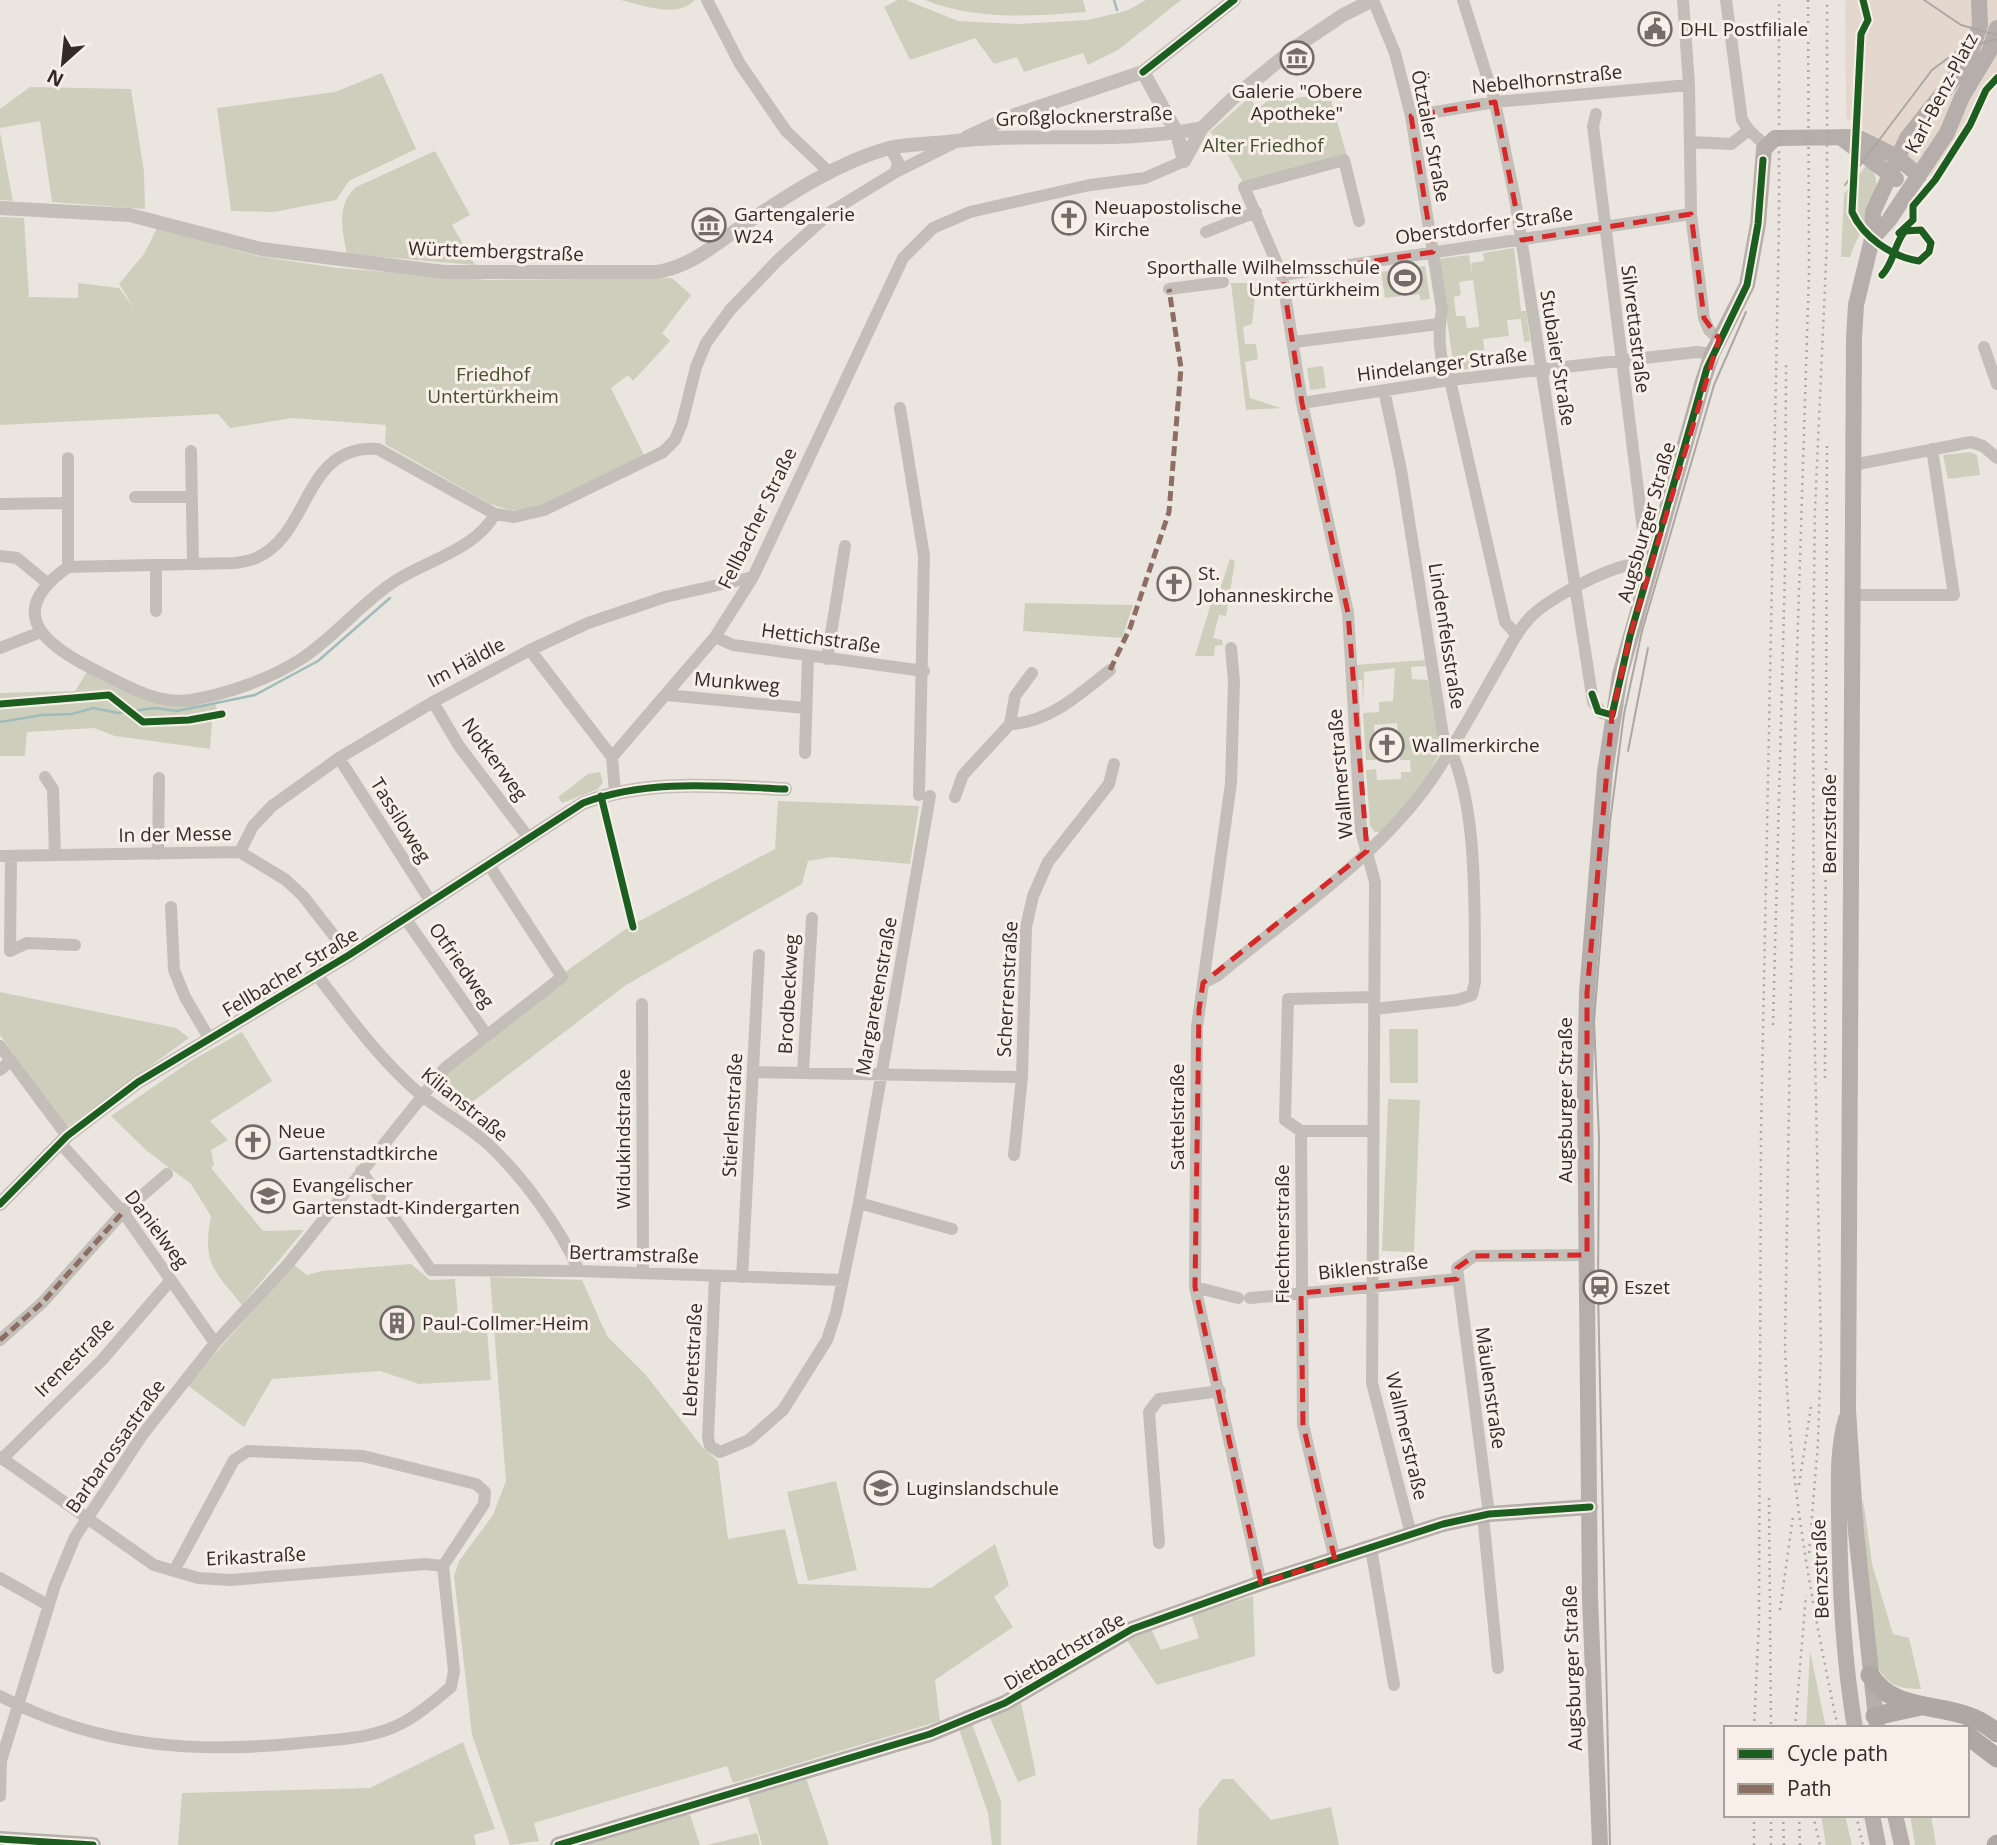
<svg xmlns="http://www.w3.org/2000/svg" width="1997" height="1845" font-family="'Open Sans',sans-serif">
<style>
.green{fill:#cdcfbc;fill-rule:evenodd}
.plaza{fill:#e4d8ce}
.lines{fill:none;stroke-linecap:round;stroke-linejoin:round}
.stream{stroke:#9fbbba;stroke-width:2.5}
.minor{stroke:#c4beb9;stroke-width:12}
.tertiary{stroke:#c4beb9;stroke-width:14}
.secondary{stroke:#b5aeaa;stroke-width:16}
.trunk{stroke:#aea8a4;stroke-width:19}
.tram{stroke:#aca7a3;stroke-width:2}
.rail{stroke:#aca7a3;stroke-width:2.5;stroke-dasharray:2 5;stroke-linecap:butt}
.quiet{stroke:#8d6e63;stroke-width:5;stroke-dasharray:10 5;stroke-linecap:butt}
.cycleway-casing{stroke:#f7efe8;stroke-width:11}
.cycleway{stroke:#1b5e20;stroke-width:7}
.marked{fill:none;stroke:#d62828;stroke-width:5;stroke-dasharray:14 9;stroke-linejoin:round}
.labels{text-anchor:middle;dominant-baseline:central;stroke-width:6;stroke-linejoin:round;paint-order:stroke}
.poi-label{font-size:19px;fill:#342b28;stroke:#f7efe8;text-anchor:start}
.street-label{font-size:19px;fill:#342b28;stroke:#f7efe8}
.park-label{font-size:19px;fill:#45502f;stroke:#f7efe8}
</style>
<rect width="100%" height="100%" fill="#ebe5e0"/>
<path class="green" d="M620 0H695C677 19 643 5 620 0Z
M898 0H906L958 21 1018 24 1088 20 1126 11 1146 0H1181L1118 50 1088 65 1083 53 1024 72 1017 57 994 64 975 38 910 60 884 7Z
M925 0H1083L1086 12C1033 16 976 21 925 0Z
M382 73 416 149 349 181 336 200 274 212 231 211 217 108 335 92Z
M30 87 131 89 144 172 145 209 52 202 40 121 0 128V109Z
M1284 88 1292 107 1290 99 1329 93 1347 156 1243 183 1223 146 1210 132 1250 97 1257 109Z
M0 132 13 201 0 200Z
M435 151 470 215 452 225 475 265 347 254C342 231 336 205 356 187Z
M1867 164C1893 186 1858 231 1850 257H1841L1844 194Z
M0 217 24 218 29 297 78 298V283L119 288 134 308 119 284 144 254 157 228 257 256 337 268 487 280 672 278 691 295 662 333 670 341 633 381 628 375 611 388 644 455 528 511 509 510 490 504 385 444 386 425 292 418 230 428 218 414 0 425Z
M1514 248 1521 311H1526L1530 341 1524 342 1521 319 1507 320 1509 336 1483 339 1486 367 1444 372 1443 364 1453 362 1438 259 1469 255 1472 276 1471 263 1484 261 1483 253ZM1473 280 1479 324V327L1467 328 1465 316H1456L1454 297 1461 295 1459 282Z
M1425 266 1430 299 1421 300 1419 294 1385 298 1381 272Z
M1231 283H1249L1256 288 1252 324 1243 327 1245 344H1256L1258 359 1245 362 1250 398 1281 408 1246 410Z
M1323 366 1326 388 1310 390 1307 368Z
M1970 452 1977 455 1980 475 1948 479 1943 455Z
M1230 559 1235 561 1226 616 1219 615 1213 638 1222 640 1223 645 1215 646 1214 656H1195L1213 597 1220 589Z
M1025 603 1133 605 1122 638 1023 631Z
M1426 660V666L1411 667 1412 679 1428 680 1440 752 1424 784 1380 832H1375L1370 826 1366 770 1376 769 1377 780 1401 779V772H1411L1410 760H1400L1397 723 1374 725 1376 760H1366L1363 713 1379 712V702L1393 701 1395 668 1364 672 1363 710 1362 680H1355L1354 665Z
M87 672C134 695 161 712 215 703L220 718 212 720 210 749 115 736 94 728 27 732 25 756H0V693L75 691Z
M600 772 603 782 598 789 562 803 558 797 588 774Z
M778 801 919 806 910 864 832 857 808 861 802 884 626 985 458 1113 434 1089 445 1068 558 977 630 926 775 849Z
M0 992 176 1028 189 1038 66 1127 0 1035Z
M1389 1029H1418V1083H1390Z
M242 1032 272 1081 210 1121 228 1140 211 1150 214 1165 211 1168 263 1231 304 1230 242 1305C213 1269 202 1264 211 1216L191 1184 147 1151 111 1116 191 1061Z
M1388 1099 1420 1100 1414 1252 1382 1251Z
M411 1264 430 1280 455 1279 459 1331 487 1330 491 1380 419 1384 380 1371 272 1379 244 1427 187 1385 294 1265 307 1275 322 1271Z
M490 1277 582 1280 607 1336 645 1374 703 1448 718 1461 728 1539 785 1529 798 1584 931 1588 995 1544 1009 1585 994 1597 1013 1627 935 1680 940 1721 733 1783 727 1766 534 1823 539 1841 510 1845 472 1735 454 1576 459 1561 493 1515 506 1481Z
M836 1481 857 1570 808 1581 787 1492Z
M1863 1498 1872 1564 1893 1634 1909 1638 1921 1689C1906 1689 1893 1688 1883 1675 1861 1649 1863 1534 1863 1498Z
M1253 1596 1255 1656 1157 1685 1126 1639 1151 1629 1161 1650 1199 1638 1191 1614Z
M1810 1651 1826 1728H1806Z
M1021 1702 1036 1775 1018 1782 989 1716Z
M972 1724 1001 1801V1845H992L988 1813 959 1729Z
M463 1742 495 1829 474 1835 476 1845H178L182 1793 370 1788Z
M805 1775 829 1845H762L747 1793Z
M1222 1779H1233L1271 1820 1331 1807 1339 1845H1197L1199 1809Z
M689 1812 700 1845H583Z
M1821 1815H1845L1852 1845H1826Z
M1910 1815H1931L1936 1845H1915Z
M757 1832 760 1845H707L757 1833Z"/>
<path class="plaza" d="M1845 0H1997V82L1992 85 1973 129 1939 182 1846 118Z"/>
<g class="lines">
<path class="stream" d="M1114 0 1117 10
M0 722 42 715 72 714 93 708 118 713 155 708 177 711 255 695 318 661 390 598"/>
<path class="minor" d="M707 0 740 64 786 131 830 173
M1373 0 1395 53 1411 116 1442 309C1438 330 1438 362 1450 380L1505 622 1517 635
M1463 0 1495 102 1515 199 1593 702 1602 713 1612 715
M1683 0 1689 85 1691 214 1704 318 1709 330 1719 339
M1726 0 1742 120 1749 130 1766 146
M1596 114 1593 126 1643 530 1658 540
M1411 116 1495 102 1689 85
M1691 142 1731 144 1749 130
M890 148 898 162 896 172
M1359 221 1344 160 1244 187 1282 275 1302 403 1348 613 1361 831 1375 882 1372 1383 1411 1534
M1206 232 1256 212
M1282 275 1691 214
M1169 289 1223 282
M1294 342 1439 324
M1984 347 1997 384
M1302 403 1450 380 1697 352 1712 354
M900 408 924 556 919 795
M191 451 193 564
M68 458V567
M1853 465 1971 442 1983 446 1997 458
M135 497H190
M0 504 67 503
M495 514C476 549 428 560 395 581 361 603 335 637 301 659 270 679 227 694 191 700 159 705 129 687 101 673 49 648 0 615 68 567L235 563C241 562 250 561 256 558 312 534 302 444 378 449L495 514 514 517 544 510 663 452 675 440 682 423 696 367 706 343 730 310 778 260 832 211 896 172 956 142
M0 556 17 558 46 582
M156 565V611
M1851 595H1954L1932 449
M715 637 733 645 924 671
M0 648 41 632
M1231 648 1234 681 1231 783 1197 1027 1195 1287 1261 1583
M530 650 612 757
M827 659 845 546
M666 695 805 708
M433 702 459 746 528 837
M1010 724 1015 696 1032 673
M805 753 808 657
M339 758 431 902
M45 777 53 789 55 855
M615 792 612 757 715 637 753 577 903 258 933 228 970 212 1090 185 1145 178 1184 161
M955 797 963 775 1010 724C1049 723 1081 693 1110 670
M240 852 253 826 272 806 339 758 433 702 530 650 588 623 665 597 753 577
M158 854 159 778
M0 856 240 852 286 880 303 896 349 955
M11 856 10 951 27 943 75 945
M171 907 174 970 185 997 209 1038
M405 918 486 1034
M317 975C349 1017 380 1060 421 1095 443 1113 469 1126 490 1146 523 1177 561 1229 579 1271
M1203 983 1217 976C1290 915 1377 858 1432 779 1457 742 1478 702 1500 664 1510 647 1520 625 1536 612 1557 594 1625 557 1651 564
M642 1004 643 1273
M1374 1009 1457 1000 1472 995 1475 982C1474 912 1480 796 1443 735L1401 470 1384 390
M0 1046 67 1136
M0 1070 11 1060
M754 1072 1022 1077
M803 1072 812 918
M1301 1131H1373
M60 1143 123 1212 215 1343
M1014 1155 1022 1077 1026 927 1033 896 1048 862 1109 784 1114 764
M361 1171 431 1270 579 1271 843 1280
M859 1203 952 1229
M715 1276 708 1437 710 1446 720 1452 749 1440 783 1410 827 1340 836 1313 859 1203 930 796
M742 1277 759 955
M1195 1287 1238 1298
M1250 1298 1457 1279
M0 1340 42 1303 123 1212 167 1174
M0 1457 154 1565 198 1578 231 1580 425 1564 443 1566
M2 1459 102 1360 171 1280
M1489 1514 1457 1268 1474 1256 1587 1255
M1483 1515 1498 1668
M1159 1543 1149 1412 1159 1399 1220 1391
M1371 1548 1394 1685
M1335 1560 1303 1425 1301 1131 1285 1120 1288 999 1374 997
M174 1571 234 1460 248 1451 363 1456 476 1484 485 1492 484 1504 443 1566
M0 1578 48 1605
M0 1696C101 1749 200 1754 311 1742 342 1739 376 1738 404 1722 421 1713 436 1699 451 1687L454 1671 443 1566
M0 1796 1 1761 55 1585 75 1537 143 1434 215 1343 288 1264 445 1068 562 977 489 865"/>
<path class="tertiary" d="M1143 72 1177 133 1184 161
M967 137 1015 115 1143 72 1234 0
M1184 161 1202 128 1232 99 1297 46 1343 15 1373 0
M0 208 130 215 261 249 444 272H656C692 267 719 241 748 222 791 193 839 162 889 148 908 144 928 144 947 142 1031 131 1118 145 1202 128
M0 1204 67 1136 138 1082 349 955 583 803C648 779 717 786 785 789"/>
<path class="secondary" d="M1843 139 1896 179
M1872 239 1889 220 1947 133 1962 97 1989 52 1997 28
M1846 1419C1837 1450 1839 1483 1839 1515 1840 1586 1843 1657 1855 1728
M1877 1728 1856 1532 1848 1410 1854 338 1856 305 1872 239 1873 212 1907 138 1961 70 1971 52 1980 26 1979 0
M1872 1815 1878 1845
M1895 1815 1902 1845
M0 1839 93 1845
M558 1845 930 1734 1005 1703 1132 1629 1261 1583 1443 1524 1489 1514 1590 1507
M1600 1845 1590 1598 1585 1093 1587 993 1605 772 1620 675 1703 381 1712 354 1747 285 1758 224 1764 149 1775 138 1857 137 1897 157 1919 176"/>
<path class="trunk" d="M1870 1675C1898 1720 1956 1696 1997 1733
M1875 1716 1921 1706
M1967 1735 1997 1758
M1996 1845 1997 1844"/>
<path class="tram" d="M1924 0 1961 25 1997 35
M1845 185 1932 70 1960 49 1997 39
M1628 751 1648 648
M1610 1845 1598 1291 1599 1137 1594 1021 1610 822 1624 714 1642 631 1714 385 1746 312"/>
<path class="rail" d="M1808 0 1809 273 1796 686 1785 1344C1789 1480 1810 1596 1838 1728
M1773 1025 1785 571 1786 364
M1825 1078 1827 441
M1799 1485 1811 1406
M1769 1498 1771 1728
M1809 1553 1818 1443 1821 1346 1814 1003 1813 661 1815 509 1827 240V0
M1780 1610 1793 1516
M1754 1728 1759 1623 1761 1132 1779 224V0
M1795 1728 1806 1595
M1783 1815 1784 1845
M1799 1815 1800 1845
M1813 1815 1820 1845
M1856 1815 1863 1845
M1754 1845V1815
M1771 1845V1815"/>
<path class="quiet" d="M1110 670 1130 628 1169 512 1181 368 1169 289
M0 1340 42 1303 123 1212"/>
<defs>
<path id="cycleway" d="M1863 0 1868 20 1861 34 1852 212C1863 237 1892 257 1919 261L1929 252 1931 243 1921 230 1905 231C1894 244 1894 263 1882 275
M1143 72 1234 0
M1899 233 1913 220V206L1935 180 1970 125 1986 90 1997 78
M1592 694 1598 711 1612 715 1630 636 1707 368 1747 285 1758 224 1763 160
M0 704 109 695 143 722 189 720 222 714
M601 796 633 927
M0 1204 67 1136 138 1082 349 955 583 803C648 779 717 786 785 789
M0 1839 93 1845
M558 1845 930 1734 1005 1703 1132 1629 1261 1583 1443 1524 1489 1514 1590 1507"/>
</defs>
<use href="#cycleway" class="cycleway-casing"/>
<use href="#cycleway" class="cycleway"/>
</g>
<path class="marked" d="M1495 102 1522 240 1691 214 1704 318 1719 339 1630 636 1612 715 1587 993V1255L1474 1256 1457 1268V1279L1301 1293 1303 1425 1335 1560 1261 1583 1195 1287 1199 1010 1203 983 1367 851 1348 613 1302 403 1282 275 1433 252 1411 116Z"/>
<defs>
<symbol id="civic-ring" viewBox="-11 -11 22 22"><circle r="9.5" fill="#f7efe8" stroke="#746c68" stroke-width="1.5"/><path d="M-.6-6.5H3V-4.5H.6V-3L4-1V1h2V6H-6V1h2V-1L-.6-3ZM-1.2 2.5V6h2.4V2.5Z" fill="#746c68"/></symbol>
<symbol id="museum-ring" viewBox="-11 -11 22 22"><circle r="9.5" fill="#f7efe8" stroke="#746c68" stroke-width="1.5"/><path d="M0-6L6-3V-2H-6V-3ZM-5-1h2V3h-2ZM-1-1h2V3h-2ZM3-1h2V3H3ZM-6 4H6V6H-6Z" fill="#746c68"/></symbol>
<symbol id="church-ring" viewBox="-11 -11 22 22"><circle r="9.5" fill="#f7efe8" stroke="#746c68" stroke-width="1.5"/><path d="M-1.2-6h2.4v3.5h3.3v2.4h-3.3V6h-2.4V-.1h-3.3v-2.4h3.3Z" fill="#746c68"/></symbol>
<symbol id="stadium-ring" viewBox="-11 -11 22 22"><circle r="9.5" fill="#f7efe8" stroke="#746c68" stroke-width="1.5"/><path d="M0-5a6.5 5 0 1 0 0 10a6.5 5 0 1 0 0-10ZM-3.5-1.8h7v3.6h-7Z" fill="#746c68"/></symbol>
<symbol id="school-ring" viewBox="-11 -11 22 22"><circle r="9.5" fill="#f7efe8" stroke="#746c68" stroke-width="1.5"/><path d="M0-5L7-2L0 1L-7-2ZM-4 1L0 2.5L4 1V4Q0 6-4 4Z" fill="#746c68"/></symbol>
<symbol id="station-ring" viewBox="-11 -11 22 22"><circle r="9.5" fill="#f7efe8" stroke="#746c68" stroke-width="1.5"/><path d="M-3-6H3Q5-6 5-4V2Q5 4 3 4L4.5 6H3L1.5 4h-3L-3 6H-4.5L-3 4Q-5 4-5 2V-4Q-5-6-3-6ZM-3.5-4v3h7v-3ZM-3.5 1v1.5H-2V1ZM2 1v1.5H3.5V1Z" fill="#746c68"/></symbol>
<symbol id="building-ring" viewBox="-11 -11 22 22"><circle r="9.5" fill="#f7efe8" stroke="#746c68" stroke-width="1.5"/><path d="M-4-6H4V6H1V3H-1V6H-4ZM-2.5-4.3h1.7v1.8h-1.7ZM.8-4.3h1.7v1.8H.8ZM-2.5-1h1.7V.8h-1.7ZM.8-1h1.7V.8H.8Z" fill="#746c68"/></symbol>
</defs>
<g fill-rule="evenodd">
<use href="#civic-ring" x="1636" y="10" width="38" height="38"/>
<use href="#museum-ring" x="1278" y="39" width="38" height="38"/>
<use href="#church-ring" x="1050" y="199" width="38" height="38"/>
<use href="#museum-ring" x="690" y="206" width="38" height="38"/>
<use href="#stadium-ring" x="1386" y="259" width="38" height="38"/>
<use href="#church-ring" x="1155" y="565" width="38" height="38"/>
<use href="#church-ring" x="1368" y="726" width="38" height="38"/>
<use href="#church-ring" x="234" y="1123" width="38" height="38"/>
<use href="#school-ring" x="249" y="1177" width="38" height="38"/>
<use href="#station-ring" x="1581" y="1268" width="38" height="38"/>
<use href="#building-ring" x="378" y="1304" width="38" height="38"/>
<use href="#school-ring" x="862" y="1469" width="38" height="38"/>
</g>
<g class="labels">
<g class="poi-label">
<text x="1680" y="29">DHL Postfiliale</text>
<text x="1297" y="91" text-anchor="middle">Galerie "Obere<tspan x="1297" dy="22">Apotheke"</tspan></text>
<text x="1094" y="207">Neuapostolische<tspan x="1094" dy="22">Kirche</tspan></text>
<text x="734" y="214">Gartengalerie<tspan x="734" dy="22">W24</tspan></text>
<text x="1380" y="267" text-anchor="end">Sporthalle Wilhelmsschule<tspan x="1380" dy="22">Untertürkheim</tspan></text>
<text x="1198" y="573">St.<tspan x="1198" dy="22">Johanneskirche</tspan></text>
<text x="1412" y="745">Wallmerkirche</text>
<text x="278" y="1131">Neue<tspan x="278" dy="22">Gartenstadtkirche</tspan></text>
<text x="292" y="1185">Evangelischer<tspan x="292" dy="22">Gartenstadt-Kindergarten</tspan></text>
<text x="1624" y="1287">Eszet</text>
<text x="422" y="1323">Paul-Collmer-Heim</text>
<text x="906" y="1488">Luginslandschule</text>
</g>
<g class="street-label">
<text transform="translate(1547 79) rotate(-6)">Nebelhornstraße</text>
<text transform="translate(1941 93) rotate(-62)">Karl-Benz-Platz</text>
<text transform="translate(1084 116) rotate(-2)">Großglocknerstraße</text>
<text transform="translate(1431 136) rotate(79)">Ötztaler Straße</text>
<text transform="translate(1484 225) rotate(-8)">Oberstdorfer Straße</text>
<text transform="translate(496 251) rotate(2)">Württembergstraße</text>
<text transform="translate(1636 329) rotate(83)">Silvrettastraße</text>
<text transform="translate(1558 358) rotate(81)">Stubaier Straße</text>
<text transform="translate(1442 364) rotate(-7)">Hindelanger Straße</text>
<text transform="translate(757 518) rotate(-64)">Fellbacher Straße</text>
<text transform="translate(1646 522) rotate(-74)">Augsburger Straße</text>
<text transform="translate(1447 636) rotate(81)">Lindenfelsstraße</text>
<text transform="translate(821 638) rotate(8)">Hettichstraße</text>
<text transform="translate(466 662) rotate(-28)">Im Häldle</text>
<text transform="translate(737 682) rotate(5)">Munkweg</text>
<text transform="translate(495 759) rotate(54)">Notkerweg</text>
<text transform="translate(1340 774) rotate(-95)">Wallmerstraße</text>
<text transform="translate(401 820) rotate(58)">Tassiloweg</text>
<text transform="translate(1829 824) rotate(-90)">Benzstraße</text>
<text transform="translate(175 834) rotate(-1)">In der Messe</text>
<text transform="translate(462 965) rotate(55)">Otfriedweg</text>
<text transform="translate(290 972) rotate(-31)">Fellbacher Straße</text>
<text transform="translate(1007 989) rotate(-87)">Scherrenstraße</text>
<text transform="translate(788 994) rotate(-87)">Brodbeckweg</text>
<text transform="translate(876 996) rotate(-80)">Margaretenstraße</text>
<text transform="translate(1565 1100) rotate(-90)">Augsburger Straße</text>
<text transform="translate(465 1104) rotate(39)">Kilianstraße</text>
<text transform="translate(732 1115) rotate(-87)">Stierlenstraße</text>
<text transform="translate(1177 1117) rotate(-90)">Sattelstraße</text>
<text transform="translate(623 1139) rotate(-90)">Widukindstraße</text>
<text transform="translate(157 1229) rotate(53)">Danielweg</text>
<text transform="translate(1282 1234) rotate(-90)">Fiechtnerstraße</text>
<text transform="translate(634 1254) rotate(2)">Bertramstraße</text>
<text transform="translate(1373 1267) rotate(-6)">Biklenstraße</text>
<text transform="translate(74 1357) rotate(-45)">Irenestraße</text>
<text transform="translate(692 1360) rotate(-87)">Lebretstraße</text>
<text transform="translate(1491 1388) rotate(82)">Mäulenstraße</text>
<text transform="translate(1407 1436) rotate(77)">Wallmerstraße</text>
<text transform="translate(115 1446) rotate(-55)">Barbarossastraße</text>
<text transform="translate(256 1556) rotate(-3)">Erikastraße</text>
<text transform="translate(1820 1569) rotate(-92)">Benzstraße</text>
<text transform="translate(1064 1651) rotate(-30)">Dietbachstraße</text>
<text transform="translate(1572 1668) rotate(-92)">Augsburger Straße</text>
</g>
<g class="park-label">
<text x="1263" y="145">Alter Friedhof</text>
<text x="493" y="374">Friedhof<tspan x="493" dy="22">Untertürkheim</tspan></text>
</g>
</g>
<rect x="1724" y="1726" width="245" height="91" fill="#f7efe8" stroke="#a9a19b" stroke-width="2"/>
<rect x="1738" y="1749" width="35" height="10" fill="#1b5e20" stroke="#a9a19b" stroke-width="2"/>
<text x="1787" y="1761" font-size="21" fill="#342b28">Cycle path</text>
<rect x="1738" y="1784" width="35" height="10" fill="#8d6e63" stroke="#a9a19b" stroke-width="2"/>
<text x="1787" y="1796" font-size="21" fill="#342b28">Path</text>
<g transform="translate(63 63) rotate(207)" stroke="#f7efe8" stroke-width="5" paint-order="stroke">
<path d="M0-5L12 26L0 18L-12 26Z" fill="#342b28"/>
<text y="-10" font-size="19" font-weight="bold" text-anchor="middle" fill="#342b28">N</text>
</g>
</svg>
